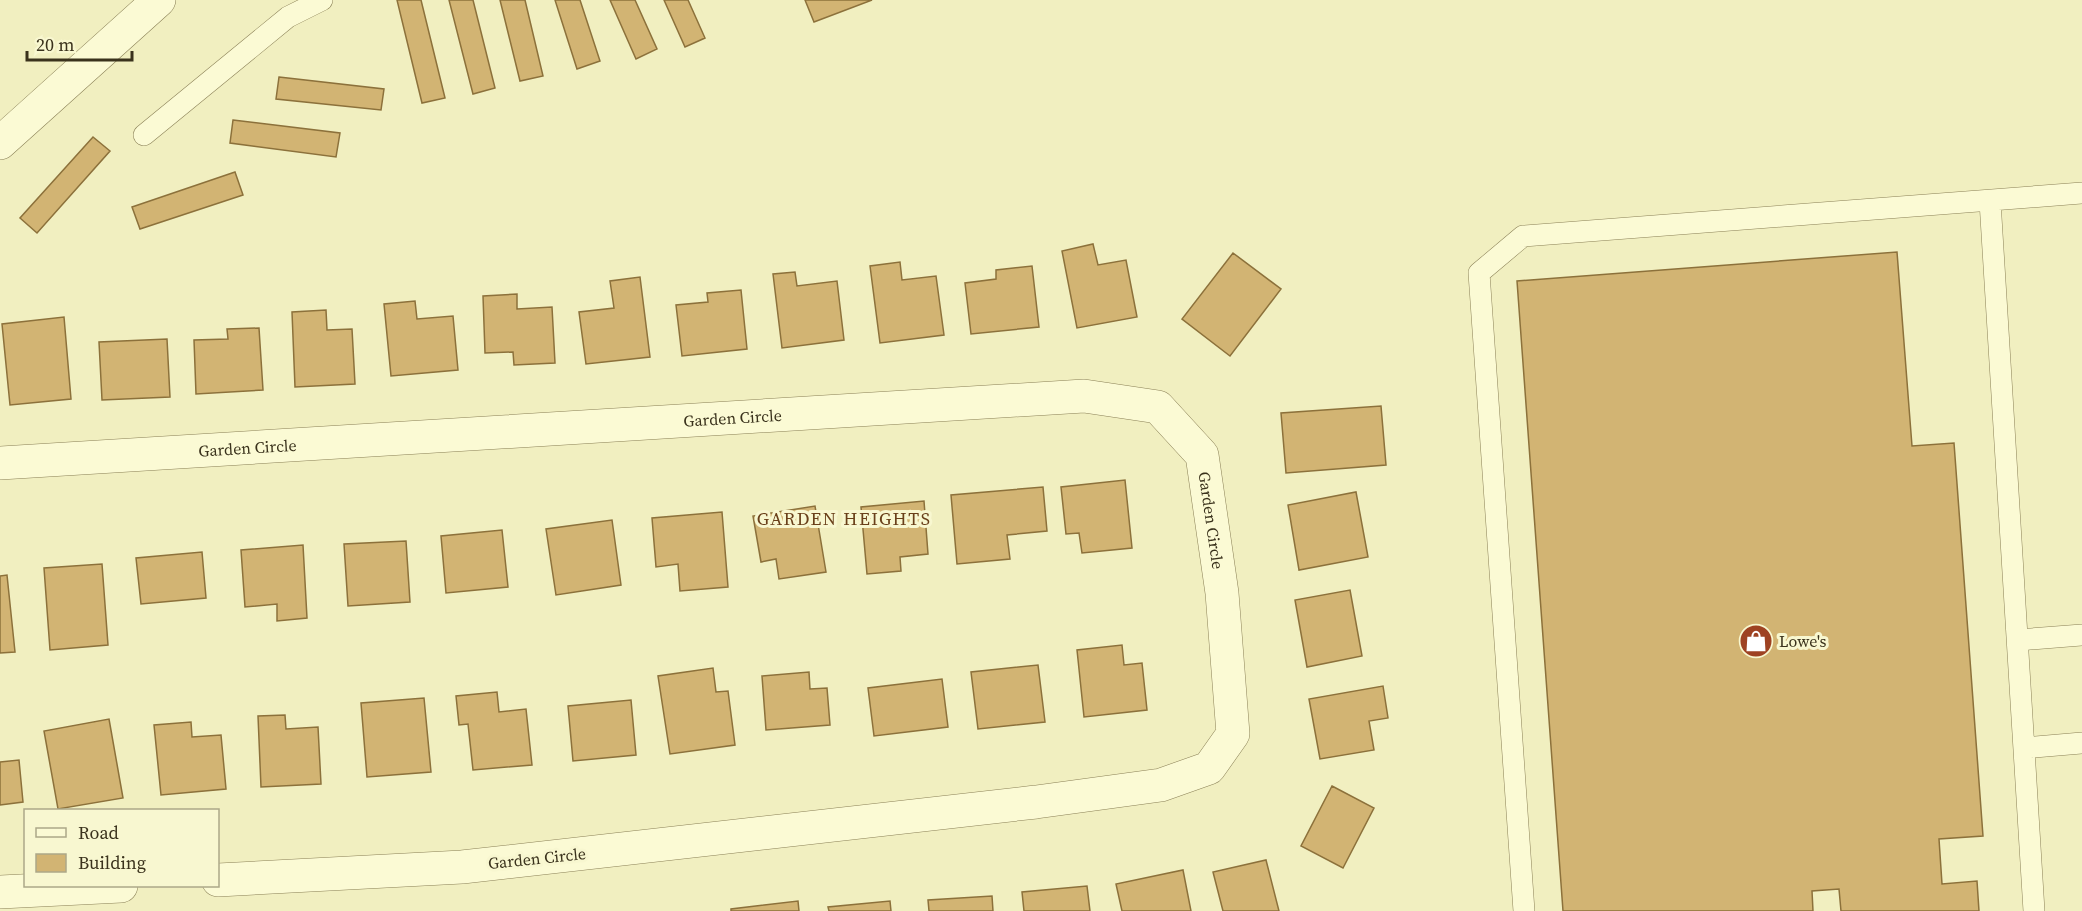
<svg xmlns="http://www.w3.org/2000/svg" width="2082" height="911" font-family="'Source Serif 4',serif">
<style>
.building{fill:#d2b473;stroke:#8c713b;stroke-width:1.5}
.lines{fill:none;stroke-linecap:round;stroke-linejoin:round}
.service-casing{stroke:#8b8157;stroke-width:22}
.minor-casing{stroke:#8b8157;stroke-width:34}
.tertiary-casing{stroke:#8b8157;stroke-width:34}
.service{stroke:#fbfad4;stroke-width:21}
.minor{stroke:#fbfad4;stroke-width:33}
.tertiary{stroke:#fbfad4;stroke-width:33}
.labels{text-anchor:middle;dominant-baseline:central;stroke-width:6;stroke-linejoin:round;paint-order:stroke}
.street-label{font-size:16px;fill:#3a321c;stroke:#f8f7d0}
.poi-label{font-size:16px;fill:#3a321c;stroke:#f8f7d0;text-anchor:start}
.neighbourhood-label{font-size:18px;letter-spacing:1.5px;fill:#693f19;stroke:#f8f7d0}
</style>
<rect width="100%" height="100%" fill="#f1efc0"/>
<path class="building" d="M397 0H421L445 98 422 103Z
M449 0H473L495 88 473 94Z
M500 0H525L543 76 520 81Z
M555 0H580L600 61 577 69Z
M610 0H635L657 49 636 59Z
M664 0H688L705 38 685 47Z
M805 0H872L814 22Z
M279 77 384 89 381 110 276 99Z
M233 120 340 133 336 157 230 143Z
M93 137 110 151 37 233 20 218Z
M235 172 243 195 140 229 132 207Z
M1093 244 1098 265 1126 260 1137 317 1077 328 1062 251Z
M1897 252 1912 446 1954 443 1983 836 1939 839 1942 884 1977 881 1979 911H1841L1839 889 1812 891 1813 911H1563L1517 281Z
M1233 253 1281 289 1230 356 1182 319Z
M900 262 902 280 936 276 944 335 880 343 870 266Z
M1032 266 1039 327 971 334 965 283 996 279V270Z
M795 272 797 286 837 281 844 340 782 348 773 274Z
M640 277 650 357 586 364 579 312 614 308 610 281Z
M741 290 747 349 682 356 676 305 708 302 707 293Z
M517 294V309L552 307 555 363 514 365 513 352 485 353 483 296Z
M415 301 417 319 453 316 458 370 391 376 384 304Z
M326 310 327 330 352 329 355 384 295 387 292 312Z
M64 317 71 399 10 405 2 324Z
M259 328 263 390 196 394 194 340 228 339 227 329Z
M167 339 170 397 102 400 99 342Z
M1381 406 1386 465 1286 473 1281 413Z
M1125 480 1132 548 1082 553 1079 533 1066 534 1061 487Z
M1043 487 1047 531 1007 535 1010 559 957 564 951 495Z
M1356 492 1368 557 1299 570 1288 505Z
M924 501 928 554 900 557 901 571 867 574 861 507Z
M815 506 826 572 779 579 776 559 761 562 753 516Z
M722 512 728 587 680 591 678 564 656 567 652 518Z
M612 520 621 585 556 595 546 529Z
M502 530 508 587 446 593 441 536Z
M406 541 410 602 348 606 344 544Z
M303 545 307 618 277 621V604L245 607 241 550Z
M202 552 206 598 141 604 136 558Z
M102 564 108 645 50 650 44 568Z
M7 575 15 652 0 653V576Z
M1350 590 1362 656 1307 667 1295 600Z
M1122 645 1124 665 1142 663 1147 710 1084 717 1077 650Z
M1038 665 1045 722 978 729 971 672Z
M713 668 716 692 728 691 735 745 670 754 658 676Z
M809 672 810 689 827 688 830 725 766 730 762 676Z
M942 679 948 727 874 736 868 688Z
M1383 686 1388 718 1369 721 1374 750 1320 759 1309 699Z
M497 692 499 712 526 709 532 765 473 770 468 724 459 725 456 696Z
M424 698 431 772 367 777 361 703Z
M631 700 636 755 573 761 568 706Z
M285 715 286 729 318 727 321 784 261 787 258 716Z
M109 719 123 798 58 809 44 731Z
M191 722 192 737 221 735 226 789 161 795 154 725Z
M19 760 23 802 0 805V762Z
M1332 786 1374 808 1343 868 1301 846Z
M1266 860 1279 911H1223L1213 872Z
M1183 870 1191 911H1122L1116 884Z
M1087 886 1090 911H1024L1022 892Z
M992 896 993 911H929L928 900Z
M798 901 799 911H731V909Z
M890 901 891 911H829L828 907Z"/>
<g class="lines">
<defs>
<path id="service" d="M144 135 288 17 322 0
M1990 201 2034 911
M2018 640 2082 635
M2024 748 2082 743
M1524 911 1479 273 1523 236 2082 193"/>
<g id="minor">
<path id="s1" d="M0 463 1084 396 1158 407 1202 455 1222 593 1233 734 1209 768 1161 785 1036 802 462 867 218 880"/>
<path d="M0 892 121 886"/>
</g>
<path id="tertiary" d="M0 143 159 0"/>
</defs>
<use href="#service" class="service-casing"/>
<use href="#minor" class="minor-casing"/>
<use href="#tertiary" class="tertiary-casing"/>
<use href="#service" class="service"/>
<use href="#minor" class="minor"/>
<use href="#tertiary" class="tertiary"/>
</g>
<defs>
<symbol id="shop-disc" viewBox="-11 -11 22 22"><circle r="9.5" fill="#9e4222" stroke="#f8f7d0"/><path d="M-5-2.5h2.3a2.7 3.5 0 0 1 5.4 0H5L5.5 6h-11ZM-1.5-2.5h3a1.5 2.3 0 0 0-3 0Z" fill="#fff"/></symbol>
</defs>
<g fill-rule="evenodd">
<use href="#shop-disc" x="1737" y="622" width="38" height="38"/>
</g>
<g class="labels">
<g class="street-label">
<text stroke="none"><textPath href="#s1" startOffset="734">Garden Circle</textPath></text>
<text stroke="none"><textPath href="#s1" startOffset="248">Garden Circle</textPath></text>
<text stroke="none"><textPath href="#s1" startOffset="1292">Garden Circle</textPath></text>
<text transform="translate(537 858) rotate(-6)">Garden Circle</text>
</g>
<g class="poi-label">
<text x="1779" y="641">Lowe's</text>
</g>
<g class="neighbourhood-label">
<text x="844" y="518">GARDEN HEIGHTS</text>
</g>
</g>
<rect x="24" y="809" width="195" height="78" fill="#f8f7d0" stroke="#aca888" stroke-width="1.5"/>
<rect x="36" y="828" width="30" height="9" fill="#fbfad4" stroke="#aca888" stroke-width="1.5"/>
<text x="78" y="839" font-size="18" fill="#3a321c">Road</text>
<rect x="36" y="854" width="30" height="18" fill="#d2b473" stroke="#aca888" stroke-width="1.5"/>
<text x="78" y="869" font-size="18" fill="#3a321c">Building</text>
<path d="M27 51v9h105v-9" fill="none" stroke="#3a321c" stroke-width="3"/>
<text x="36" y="51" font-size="18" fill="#3a321c" stroke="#f8f7d0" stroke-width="4.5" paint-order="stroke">20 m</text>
</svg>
